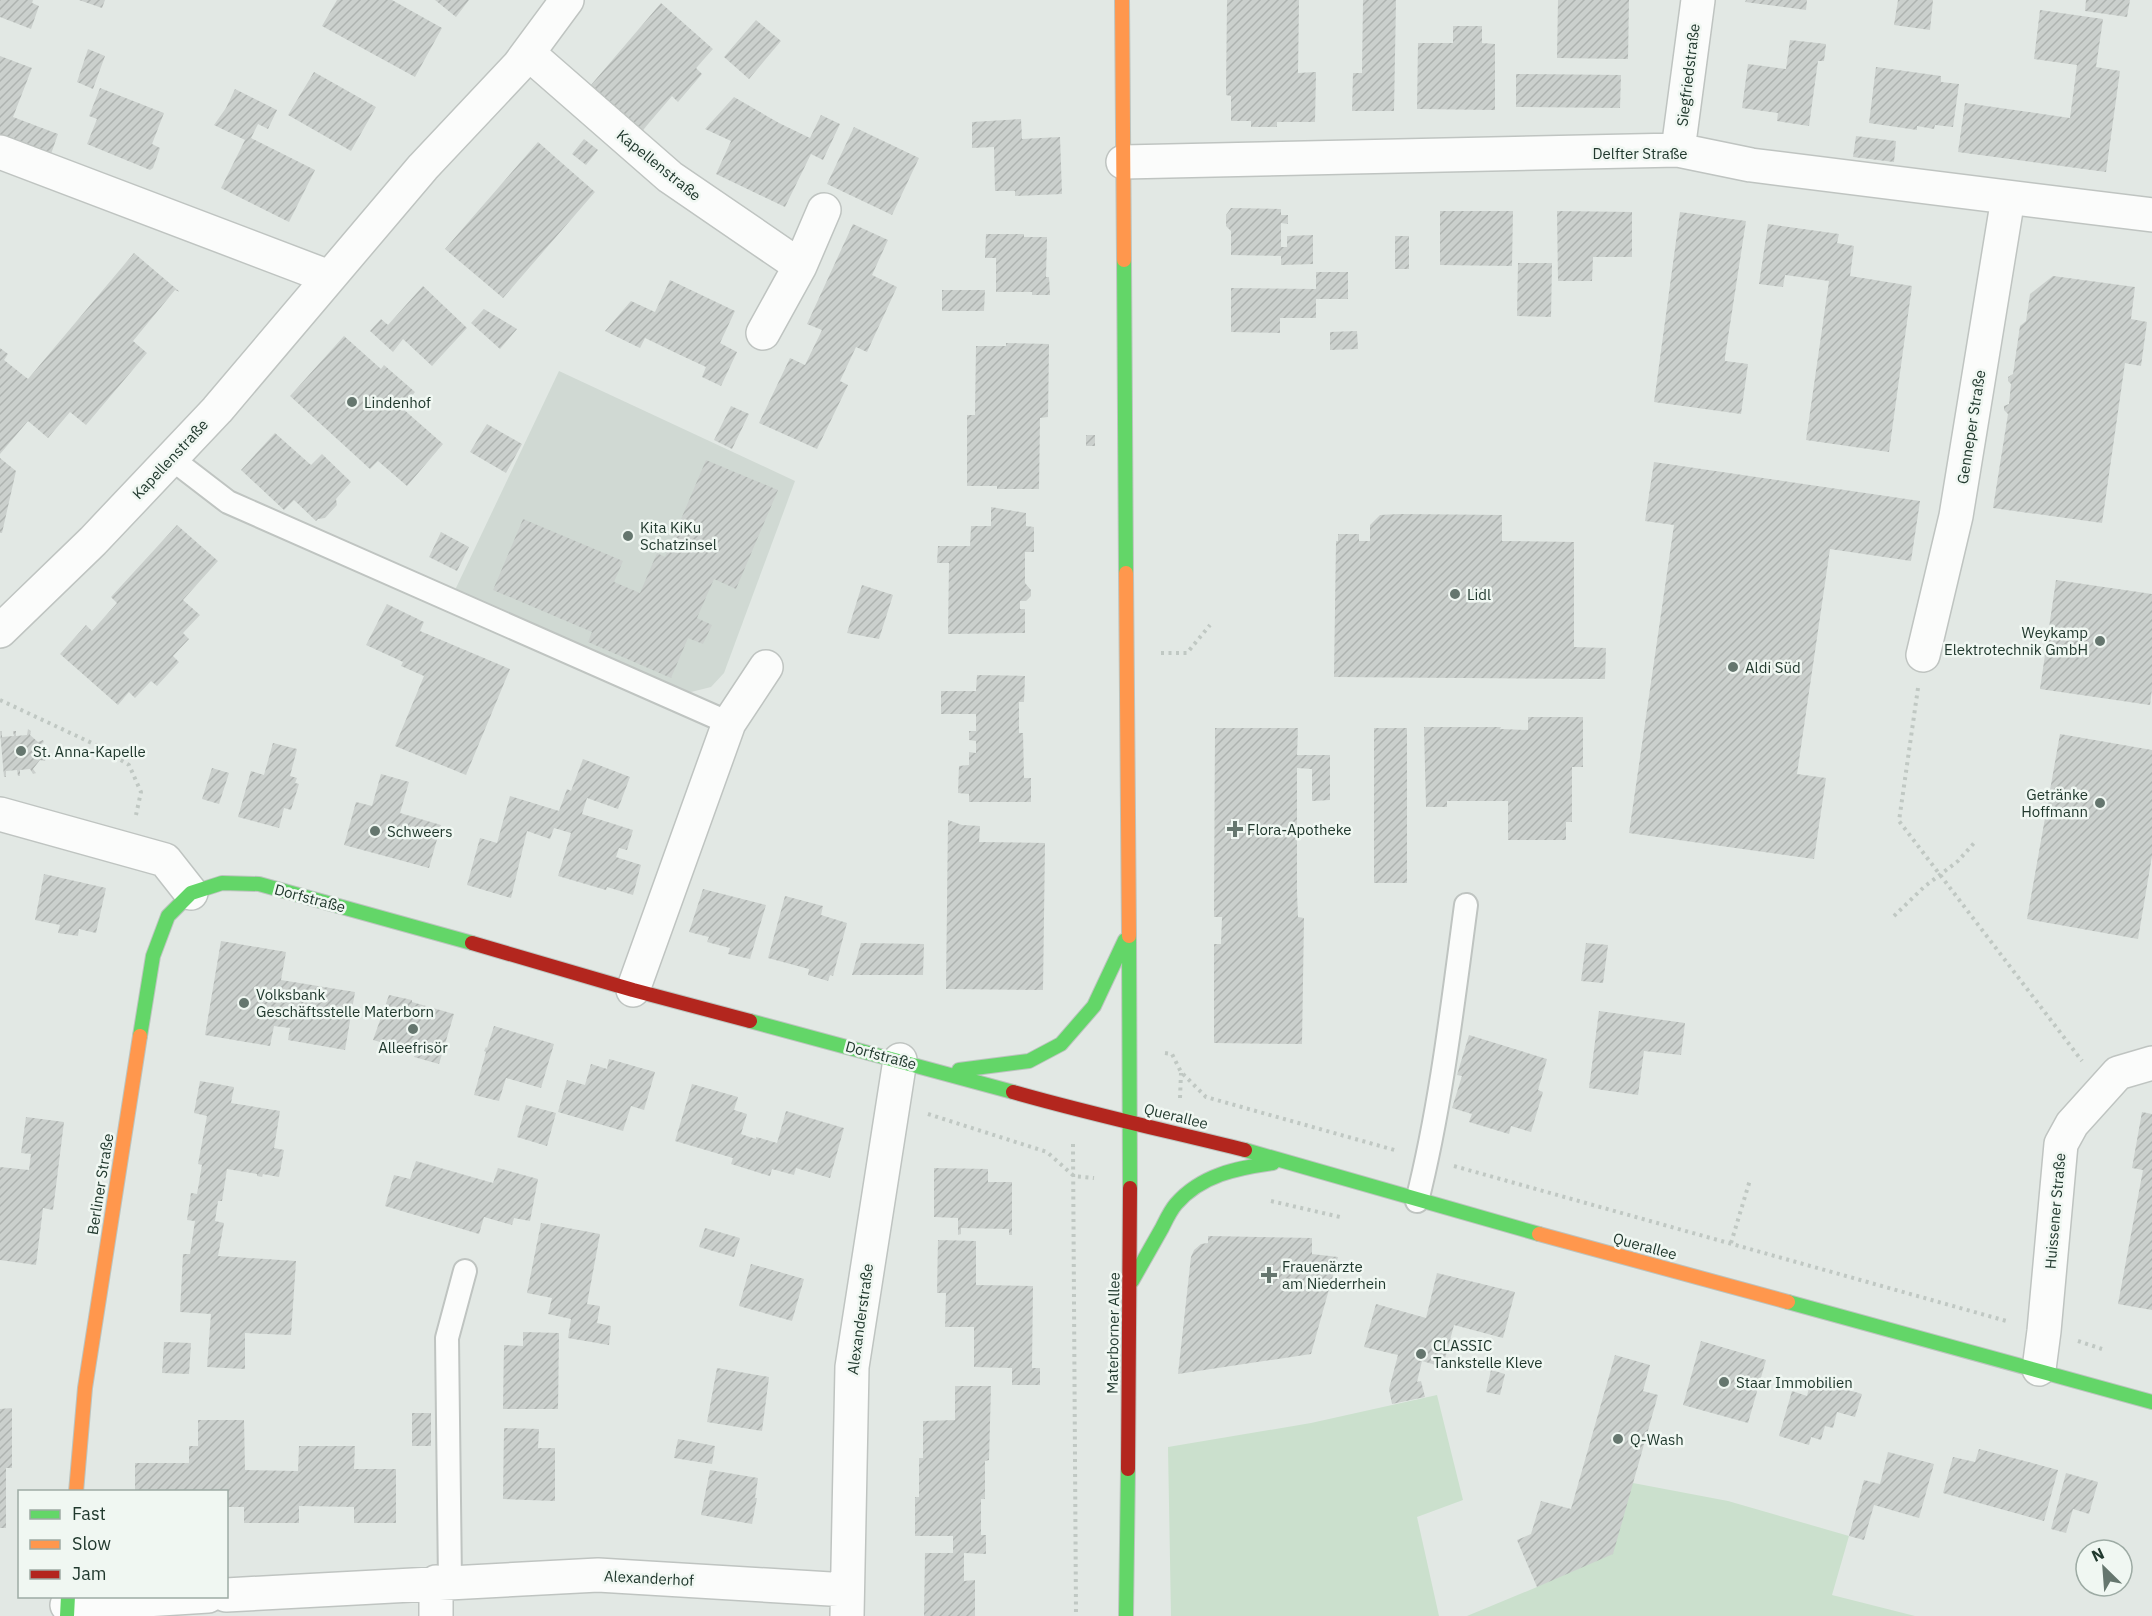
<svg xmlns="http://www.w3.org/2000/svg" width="2152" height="1616" font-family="'IBM Plex Sans',sans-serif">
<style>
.built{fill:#d0d9d3}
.green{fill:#cbe0cd}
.building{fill:url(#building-hatch)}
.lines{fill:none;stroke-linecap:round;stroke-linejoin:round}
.lane-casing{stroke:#bfc4c1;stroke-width:26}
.street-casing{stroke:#bfc4c1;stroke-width:36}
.fast-casing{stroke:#bcc4bf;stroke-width:16}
.slow-casing{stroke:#bcc4bf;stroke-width:16}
.jam-casing{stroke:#bcc4bf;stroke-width:16}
.path{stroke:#c0c8c3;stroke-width:4;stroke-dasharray:3 4.5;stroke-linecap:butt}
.lane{stroke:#fbfcfb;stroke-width:22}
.street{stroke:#fbfcfb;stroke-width:33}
.fast{stroke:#63d668;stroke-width:14}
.slow{stroke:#ff974d;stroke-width:14}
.jam{stroke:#b3261e;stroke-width:14}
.poi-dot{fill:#65766e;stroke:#f0f7f2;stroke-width:2}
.labels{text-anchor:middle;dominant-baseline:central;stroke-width:5;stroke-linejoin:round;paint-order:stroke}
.street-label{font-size:15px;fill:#21392e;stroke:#f0f7f2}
.poi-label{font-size:15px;fill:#21392e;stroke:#f0f7f2;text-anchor:start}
</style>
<defs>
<pattern id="building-hatch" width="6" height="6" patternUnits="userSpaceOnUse" patternTransform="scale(1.5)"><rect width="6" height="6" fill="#cbd0cd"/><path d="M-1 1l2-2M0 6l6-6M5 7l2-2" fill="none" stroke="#aeb3b0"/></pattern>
</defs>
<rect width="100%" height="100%" fill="#e2e8e4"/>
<path class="built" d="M559 371 795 481 724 673 711 687 687 693 455 590Z"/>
<path class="green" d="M1437 1395 1463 1500 1417 1517 1439 1616H1171L1168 1447 1311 1423Z
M1633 1483 1728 1501 1849 1536 1832 1595 1915 1616H1467L1537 1587Z"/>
<path class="building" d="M0 0H33L32 3 39 6 31 29 0 17Z
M79 0H105L102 8Z
M337 0H392L442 28 415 77 322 26Z
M435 0H469L456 17Z
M1227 0H1299L1298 73 1316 72 1315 122H1277V127H1251V121H1231V96L1226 95Z
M1363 0H1396L1394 111H1352L1353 73H1362Z
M1558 0H1629L1628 59 1557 58Z
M1746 0H1807L1806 10 1745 2Z
M1898 0H1933L1930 30 1894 25Z
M2086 0H2130L2127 17 2085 11Z
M661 3 713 49 696 68 702 74 678 102 672 96 637 137 585 92Z
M2040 10 2103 19 2096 67 2120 71 2106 172 1958 152 1965 103 2070 118 2077 65 2034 59Z
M756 20 781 41 749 79 724 57Z
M1453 26H1482V43L1495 44V110L1417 109 1418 43H1453Z
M1790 40 1826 44 1824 61H1818L1809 126 1777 121 1778 113 1742 108 1748 64 1786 69Z
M88 49 105 56 93 89 77 82Z
M0 56 32 68 13 117 58 134 51 154 0 135Z
M1876 67 1941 76V82L1959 84 1953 127 1935 125 1934 129 1917 126V130L1869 123Z
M314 72 376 107 351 151 288 115Z
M1516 74 1621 75 1620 108 1516 107Z
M100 88 164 113 152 144 160 148 153 168 150 170 87 144 97 119 89 116Z
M235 89 277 110 268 129 258 124 251 138 315 170 289 222 221 188 245 140 214 125 226 108Z
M734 97 779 123 810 138 821 115 840 124 823 160 811 154 785 207 716 174 731 141 705 129Z
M1021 119 1022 139 1060 137 1062 194 1015 196V191H995L994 147 972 148V122Z
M854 127 919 158 892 215 827 184Z
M1856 136 1896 141 1894 162 1853 157Z
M584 139 598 150 586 165 572 154Z
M538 142 595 192 503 298 445 249Z
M1231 208 1281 209V215H1288V224L1281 223V247H1287V236L1313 235V264L1281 265V256L1231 255V231L1226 226V215Z
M1440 211H1513L1512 266 1440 265Z
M1557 211 1632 212V257H1593L1592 281H1558Z
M1680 212 1746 221 1725 357V361L1748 364 1741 414 1654 402Z
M853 224 888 240 872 275 897 287 867 352 856 347 840 381 848 385 817 449 759 423 790 358 805 365 822 330 807 324Z
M1768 224 1839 234 1837 243 1854 246 1850 276 1912 286 1889 452 1806 440 1829 281 1785 275 1783 287 1759 284Z
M986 234H1024V237H1047L1046 277H1049L1050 295H1032V292H996V258H985Z
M1395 236H1409V269H1395Z
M134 253 180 292 175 290 133 341 147 353 86 425 70 412 48 438 28 421 0 454V348L8 354 4 360 28 379Z
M1518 263H1552L1551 317 1517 316Z
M1316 272H1348V299H1316V318H1280V333L1231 332V288L1316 289Z
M2053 276 2135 287 2131 319 2147 322 2141 366 2125 363 2102 523 1993 508 2008 414 2004 410V406L2009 404 2011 384 2008 381V377L2013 374 2020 326 2026 321 2030 294Z
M670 280 735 311 720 343 737 352 721 386 702 377 706 367 676 353 645 338 640 348 605 331 631 301 655 312Z
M423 286 467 328 432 366 403 339 393 352 370 331 381 319 388 325Z
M942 290H985L984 311H942Z
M484 309 517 329 500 349 471 323Z
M1357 331 1358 349 1330 350V332Z
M344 336 381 369 384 365 415 392 402 408 443 444 407 486 378 461 370 469 290 396Z
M1006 343 1049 344 1048 417 1040 418 1039 489H997V486H967V415H975L976 346H1006Z
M731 406 749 414 732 449 714 440Z
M487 424 522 444 506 473 470 452Z
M275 433 311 465 322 454 351 482 336 499 337 505 325 518 318 519 316 521 294 500 284 510 241 470Z
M1086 435H1095V446H1086Z
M0 458 16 471 2 533H0Z
M706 460 778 490 736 589 714 579 697 618 712 625 703 644 688 638 671 678 588 642 592 632 493 590 523 519 623 561 614 582 640 593 657 553 665 557Z
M1654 462 1920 501 1911 561 1830 549 1797 774 1826 778 1814 859 1629 833 1674 525 1645 521Z
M991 507 1026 513V526L1034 527V552H1025V583L1031 590V596L1026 601H1020V609H1025V633L948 634 949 563H937L938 546H970L971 526H991Z
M1400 514 1502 515V541L1574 542V647L1606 648 1605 679 1334 677 1336 541H1338V534H1359V541H1370V525L1380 515Z
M177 525 218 561 183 600 200 615 183 633 189 639 173 656 179 662 157 686 151 681 135 698 129 692 118 705 60 654 86 625 92 631 117 603 111 597Z
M441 532 469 547 457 571 429 557Z
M2056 580 2152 594V689L2150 705 2040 689Z
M862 585 893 595 879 639 847 633Z
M387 604 424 622 420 631 510 669 466 775 395 746 424 676 401 666 403 662 366 645Z
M977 675 1025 676 1024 702H1019V733H1023L1024 778H1031V802H969V794L958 793 959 766 969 765V752L976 753V741L969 740V731H976V714H941V691H976Z
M1528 717H1583V767H1572V822H1566V840H1508V801H1447V807H1426L1424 727H1501L1500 729 1528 730Z
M1215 728H1298L1297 755H1330V800L1312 801V769L1297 768V893L1298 917 1304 918 1302 1044 1214 1043V944H1221L1222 917H1214Z
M1374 728H1407V883H1374Z
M28 729 31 731 30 735 38 742 43 740 44 742 40 745 41 757 46 758 45 761 40 760 33 769 36 773 33 774 30 769 20 770V776H18L17 770 6 771V777H4L0 731H2V737L14 736 13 731H16V736L27 735Z
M2060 734 2152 750V856L2138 939 2027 919Z
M273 743 297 749 290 776 297 778 295 783 299 784 291 810 284 808 279 828 238 817 251 771 264 775Z
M583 759 630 777 618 809 587 798 582 814 633 830 627 850 619 848 616 857 641 865 633 895 607 887 606 890 558 876 571 833 554 828 550 839 527 831 511 898 467 885 480 838 497 843 510 796 559 811 567 789 571 791Z
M212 768 229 773 219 804 202 799Z
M381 774 409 782 400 813 441 825 429 868 344 845 356 802 372 806Z
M948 820 962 825 980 826 979 842 1045 843 1043 990 946 989Z
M44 874 106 888 96 933 79 929 78 936 58 933 60 925 35 920Z
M703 889 766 905 750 959 728 954 730 948 707 942 709 937 689 932Z
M785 896 823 906 821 915 847 923 833 976 830 975 828 981 808 975 809 969 768 958Z
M221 941 286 952 281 980 355 992 345 1050 288 1040 290 1028 274 1026 270 1046 205 1035Z
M861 943 924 944 923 975H852Z
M1586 943 1608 945 1603 983 1581 981Z
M389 995 412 1000V1002L454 1014 439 1064 414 1057 416 1052 373 1040Z
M1599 1011 1685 1023 1681 1055 1644 1051 1638 1095 1589 1088Z
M494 1026 554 1044 541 1088 506 1078 499 1101 474 1095 486 1052 484 1051 486 1047 487 1048Z
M1469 1035 1547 1059 1538 1090 1543 1092 1531 1132 1511 1126 1509 1134 1469 1122 1472 1114 1452 1108 1462 1076 1457 1075Z
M609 1059 655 1072 644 1110 631 1106 623 1131 558 1112 567 1080 585 1085 591 1064 607 1069Z
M200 1081 234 1087 231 1103 280 1111 274 1148 284 1150 279 1177 263 1174 262 1177 257 1176V1174L227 1169 222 1201H218L215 1221 224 1223 218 1256 296 1261 291 1335 245 1333V1369L207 1367 211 1314 180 1312 183 1254H190L195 1221 187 1220 191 1193 197 1194 202 1165 198 1164 207 1116 194 1113Z
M692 1084 738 1097 734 1110 747 1114 741 1134 756 1139V1137L777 1143 786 1111 844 1128 830 1178 796 1168 794 1175 772 1169 770 1176 731 1164 733 1158 675 1141Z
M526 1105 556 1113 547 1146 517 1137Z
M2142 1112 2152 1114V1310L2118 1304 2143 1170 2132 1168Z
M26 1117 64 1122 53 1210 43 1208 36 1265 0 1260V1167L29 1170 31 1154 21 1153Z
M416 1161 493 1183 498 1168 538 1179 530 1221 514 1218 512 1225 484 1217 479 1234 385 1206 394 1175 410 1179Z
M934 1168 988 1169V1182H1012V1235H1009V1229L961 1228V1234L958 1235V1218L934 1217Z
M541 1223 600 1234 587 1304 600 1306 597 1323 611 1326 609 1345 568 1338 571 1319 548 1314 552 1298 527 1293Z
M705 1228 740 1238 734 1257 699 1247Z
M1208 1236 1312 1238V1254L1338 1257 1311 1354 1178 1374 1191 1257 1194 1250 1201 1244 1208 1243Z
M938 1240 976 1241V1285L1033 1286 1032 1368H1040V1385H1012V1368L974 1367V1327H945L946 1293H937Z
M751 1264 804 1279 792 1321 739 1306Z
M1437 1273 1515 1292 1503 1338 1454 1325 1443 1367 1422 1361 1417 1382 1421 1381 1425 1397 1392 1404 1389 1389 1398 1355 1364 1347 1376 1304 1426 1318Z
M523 1332 559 1333 558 1409H503L504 1345 523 1346Z
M1701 1341 1766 1360 1748 1423 1683 1405Z
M164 1342 191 1343 189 1374 162 1373Z
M1615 1355 1650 1365 1643 1391 1658 1395 1613 1554 1537 1587 1517 1540 1531 1534 1541 1501 1571 1509Z
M717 1368 769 1377 762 1431 707 1422Z
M1491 1370 1505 1374 1500 1395 1486 1392Z
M1824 1383 1862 1394 1855 1417 1837 1412 1833 1428 1825 1426 1821 1440 1811 1437 1809 1445 1779 1436 1792 1391 1807 1396 1809 1388 1822 1391Z
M955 1386H991L989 1460 985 1461V1499H981V1535H986V1554L964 1553V1581L975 1580V1616H924L925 1553H953V1536H915V1497H919V1458H923V1421L955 1420Z
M12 1408V1468H6V1528H0V1409Z
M412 1413H431V1446H412Z
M198 1420H244L245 1470 298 1471 299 1446H355L354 1469H396V1523H354V1507L299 1506V1523H244V1507H226V1491H135V1463H189V1446H198Z
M504 1428 539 1429 538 1448H555V1501L503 1499Z
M678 1439 715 1446 712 1464 674 1458Z
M1979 1449 2058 1470 2044 1521 1943 1493 1953 1457 1975 1462Z
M1888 1452 1934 1464 1919 1518 1874 1505 1864 1540 1849 1536 1864 1480 1880 1484Z
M710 1470 758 1478 755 1498H757L752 1524 701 1515Z
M2066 1473 2098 1482 2089 1514 2073 1509 2066 1533 2051 1529Z"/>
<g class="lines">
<defs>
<path id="lane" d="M172 459 228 502 729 723
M1417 1201C1441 1106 1453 1002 1466 905
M450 1582 447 1338 465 1271"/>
<path id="street" d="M528 53 670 177 800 266 763 333
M1678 150 1698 0
M0 152 329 277
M1123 162 1678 150 1751 165 2152 215
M800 266 824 210
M0 631 93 541 217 410 423 167 519 65 567 0
M1923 655 1956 516 2008 198
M0 814 165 860 191 893
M633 990 729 723 766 667
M2039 1369 2044 1331 2061 1144 2072 1124 2118 1073 2152 1063
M436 1582V1616
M226 1595 598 1575 847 1590
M67 1605 208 1596
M847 1616 852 1367 900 1060"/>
<path id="fast" d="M1124 260 1126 573
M1129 936 1130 1188
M750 1021 1013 1092
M140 1036 153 956 168 916 191 893 222 883 259 884 472 943
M959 1070 1029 1061 1061 1044 1094 1006 1125 940
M1245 1150 1539 1234
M1132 1281C1142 1263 1152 1246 1162 1228 1166 1220 1170 1211 1176 1204 1201 1175 1237 1168 1273 1163
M1788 1302 2152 1402
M67 1616 68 1596
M1126 1616 1128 1469"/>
<path id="slow" d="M1122 0 1124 260
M1126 573 1129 936
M1539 1234 1788 1302
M76 1492 85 1388 140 1036"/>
<path id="jam" d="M472 943 633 990 750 1021
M1013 1092C1090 1114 1168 1131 1245 1150
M1128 1469 1130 1188"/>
</defs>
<use href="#lane" class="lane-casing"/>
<use href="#street" class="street-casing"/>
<use href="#fast" class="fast-casing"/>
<use href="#slow" class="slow-casing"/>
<use href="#jam" class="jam-casing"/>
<path class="path" d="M1161 653H1187L1210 625
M1918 688 1899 821 2082 1061
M0 700 96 745 129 765 141 792 136 815
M1894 916 1924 887 1958 861 1975 842
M1165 1053 1172 1054 1181 1072 1206 1097 1398 1151
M1180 1098 1181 1073
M928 1114 1047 1152 1074 1176 1094 1178
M1073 1144 1076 1616
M1454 1166 2010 1322
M1271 1201 1340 1217
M1731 1243 1750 1180
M2078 1341 2102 1349"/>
<use href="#lane" class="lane"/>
<use href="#street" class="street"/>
<use href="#fast" class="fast"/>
<use href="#slow" class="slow"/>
<use href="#jam" class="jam"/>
</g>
<g class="poi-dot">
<circle cx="352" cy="402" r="6"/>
<circle cx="628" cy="536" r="6"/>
<circle cx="1455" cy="594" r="6"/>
<circle cx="2100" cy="641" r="6"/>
<circle cx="1733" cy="667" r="6"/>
<circle cx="21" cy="751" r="6"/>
<circle cx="2100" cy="803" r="6"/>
<path d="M1232 820h6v6h6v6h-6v6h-6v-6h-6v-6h6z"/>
<circle cx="375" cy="831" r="6"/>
<circle cx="244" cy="1003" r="6"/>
<circle cx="413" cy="1029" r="6"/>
<path d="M1266 1266h6v6h6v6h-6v6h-6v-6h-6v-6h6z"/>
<circle cx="1421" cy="1354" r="6"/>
<circle cx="1724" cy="1382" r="6"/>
<circle cx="1618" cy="1439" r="6"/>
</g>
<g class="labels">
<g class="street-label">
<text transform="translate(1688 75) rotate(-83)">Siegfriedstraße</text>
<text x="1640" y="153">Delfter Straße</text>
<text transform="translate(659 165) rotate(39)">Kapellenstraße</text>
<text transform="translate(1971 427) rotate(-81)">Genneper Straße</text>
<text transform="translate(170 459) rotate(-47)">Kapellenstraße</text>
<text transform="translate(310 898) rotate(15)">Dorfstraße</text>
<text transform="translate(881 1055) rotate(15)">Dorfstraße</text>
<text transform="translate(1176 1116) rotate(14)">Querallee</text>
<text transform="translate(100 1184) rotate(-81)">Berliner Straße</text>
<text transform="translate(2055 1211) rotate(-85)">Huissener Straße</text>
<text transform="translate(1645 1246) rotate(15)">Querallee</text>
<text transform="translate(860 1319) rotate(-82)">Alexanderstraße</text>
<text transform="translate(1113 1333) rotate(-89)">Materborner Allee</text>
<text transform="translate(649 1578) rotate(3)">Alexanderhof</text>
</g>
<g class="poi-label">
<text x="364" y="402">Lindenhof</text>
<text x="640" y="527">Kita KiKu<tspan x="640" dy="17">Schatzinsel</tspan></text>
<text x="1467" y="594">Lidl</text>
<text x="2088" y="632" text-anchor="end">Weykamp<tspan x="2088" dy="17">Elektrotechnik GmbH</tspan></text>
<text x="1745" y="667">Aldi Süd</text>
<text x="33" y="751">St. Anna-Kapelle</text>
<text x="2088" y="794" text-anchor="end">Getränke<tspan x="2088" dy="17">Hoffmann</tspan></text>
<text x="1247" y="829">Flora-Apotheke</text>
<text x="387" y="831">Schweers</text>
<text x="256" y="994">Volksbank<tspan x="256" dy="17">Geschäftsstelle Materborn</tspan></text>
<text x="413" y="1047" text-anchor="middle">Alleefrisör</text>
<text x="1282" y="1266">Frauenärzte<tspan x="1282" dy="17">am Niederrhein</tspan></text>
<text x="1433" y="1345">CLASSIC<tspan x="1433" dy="17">Tankstelle Kleve</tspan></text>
<text x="1736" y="1382">Staar Immobilien</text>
<text x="1630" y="1439">Q-Wash</text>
</g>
</g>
<rect x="18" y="1490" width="210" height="108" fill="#f0f7f2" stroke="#9daba4" stroke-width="1.5"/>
<rect x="30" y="1510" width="30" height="9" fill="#63d668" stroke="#9daba4" stroke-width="1.5"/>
<text x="72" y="1520" font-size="18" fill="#21392e">Fast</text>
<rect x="30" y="1540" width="30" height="9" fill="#ff974d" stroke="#9daba4" stroke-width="1.5"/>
<text x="72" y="1550" font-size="18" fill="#21392e">Slow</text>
<rect x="30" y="1570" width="30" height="9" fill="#b3261e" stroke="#9daba4" stroke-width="1.5"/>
<text x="72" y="1580" font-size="18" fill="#21392e">Jam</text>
<g transform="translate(2104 1568) rotate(335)"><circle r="28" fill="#f0f7f2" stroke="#9daba4" stroke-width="1.5"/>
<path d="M0-4.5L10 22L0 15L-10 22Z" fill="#65766e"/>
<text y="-9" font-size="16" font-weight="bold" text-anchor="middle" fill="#21392e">N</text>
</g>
</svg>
